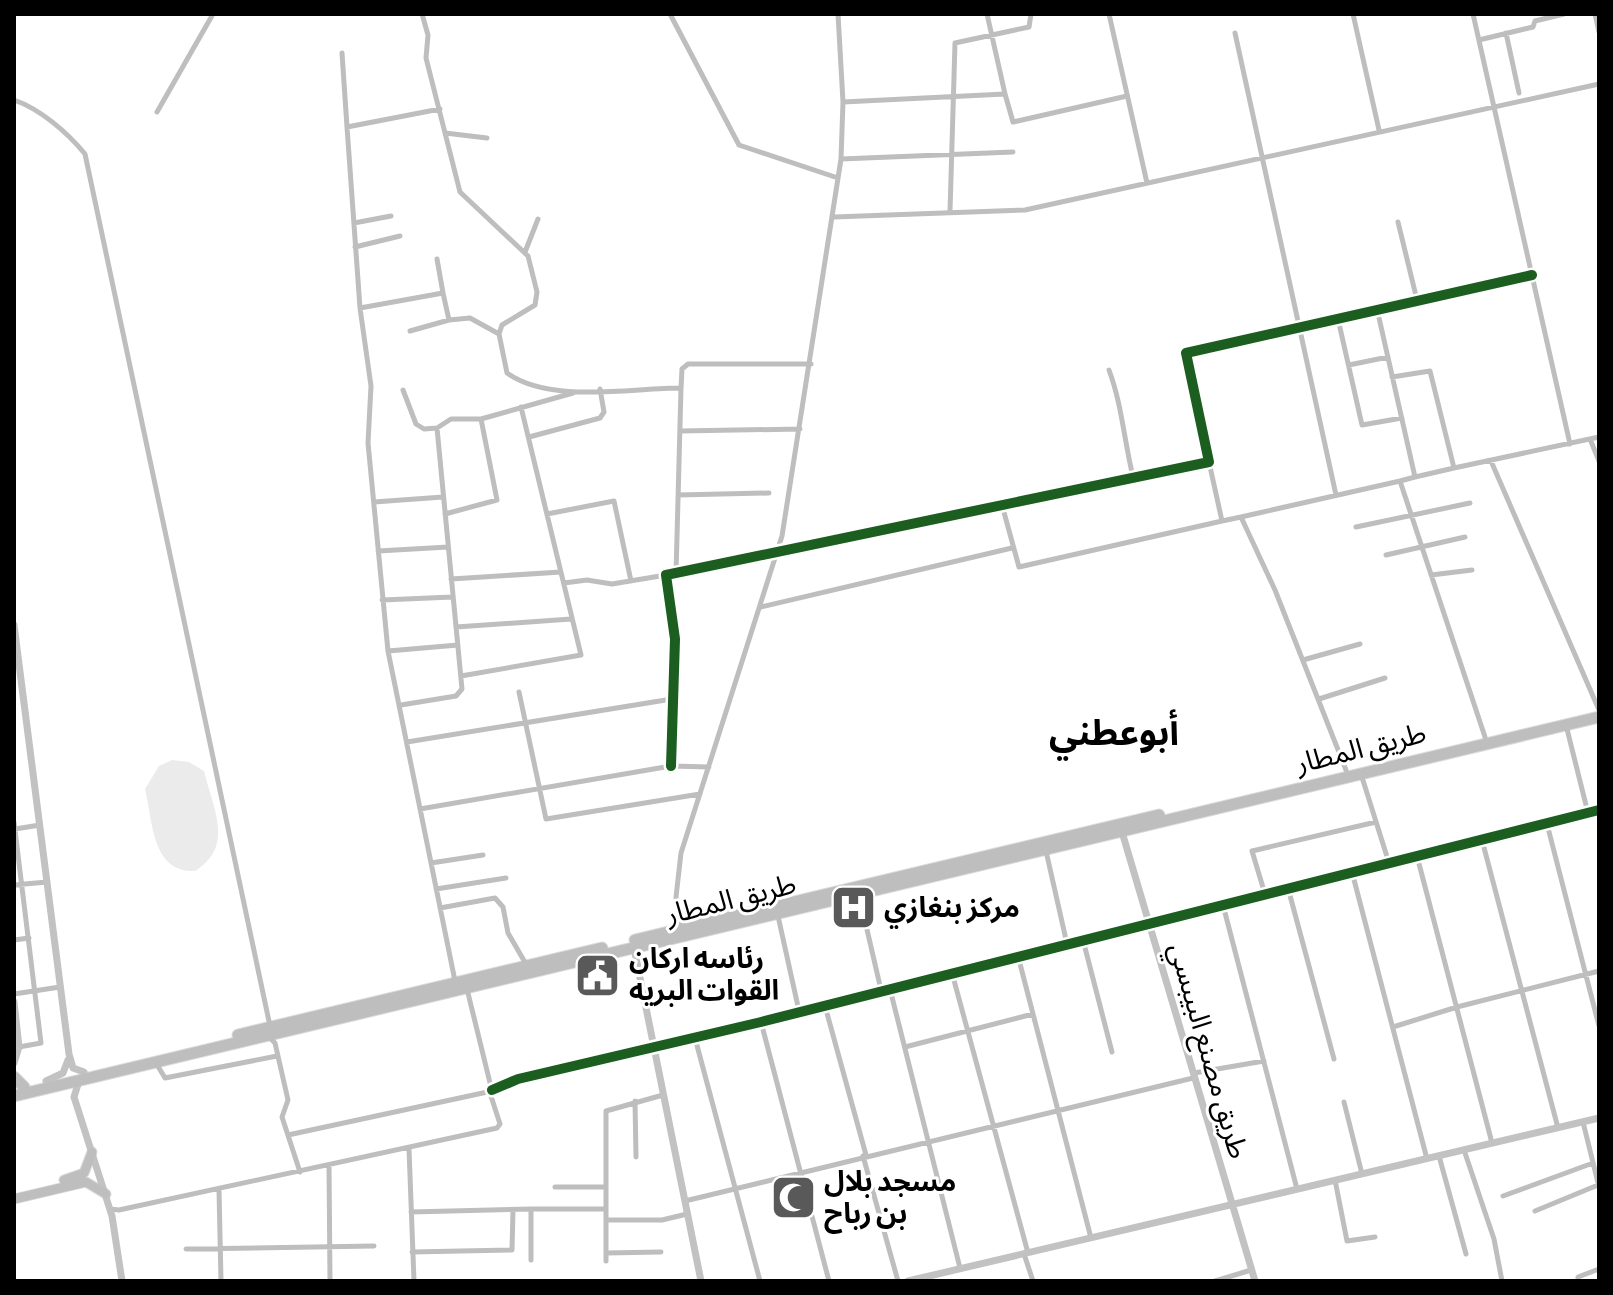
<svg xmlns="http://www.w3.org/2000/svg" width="1613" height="1295" font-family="'Sofia Sans Condensed','Noto Sans Arabic',sans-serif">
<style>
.green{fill:#ebebeb}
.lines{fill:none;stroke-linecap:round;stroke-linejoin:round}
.primary-casing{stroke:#dbdbdb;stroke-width:11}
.highway-casing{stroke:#dbdbdb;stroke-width:13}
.street{stroke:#bebebe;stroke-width:5}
.secondary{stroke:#c2c2c2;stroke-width:7}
.primary{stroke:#bebebe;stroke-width:9}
.highway{stroke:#bebebe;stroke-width:11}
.cycleway-casing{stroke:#fff;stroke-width:15}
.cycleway{stroke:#1b5e20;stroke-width:10}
.labels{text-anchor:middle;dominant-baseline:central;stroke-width:6;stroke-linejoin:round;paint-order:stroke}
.street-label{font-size:28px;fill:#000;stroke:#fff}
.poi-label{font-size:28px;font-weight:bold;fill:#000;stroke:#fff;text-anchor:start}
.district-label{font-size:36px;font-weight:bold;fill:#000;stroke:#fff}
</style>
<rect width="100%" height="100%" fill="#fff"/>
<path class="green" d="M172 760 189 762 204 771C213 809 235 846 195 871 152 873 153 822 145 789L159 766Z"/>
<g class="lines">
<defs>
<path id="primary" d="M64 1180 84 1173 92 1152
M14 1199 86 1182 106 1194"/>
<path id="highway" d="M635 940 1159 815
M238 1035 602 948
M14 1077 24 1087
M14 1096 1599 717"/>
</defs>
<use href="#primary" class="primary-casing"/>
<use href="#highway" class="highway-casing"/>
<path class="street" d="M422 14 428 35 426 58 460 192 528 256 537 292 535 305 502 325 499 334 507 373C551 404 629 388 681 388L676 574
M670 14 739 145 838 178
M1109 14 1147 183
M1353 14 1379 130
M1473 14 1570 444
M1595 14 1599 32
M1235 33 1336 495
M1506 33 1519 93
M1479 40 1533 27 1535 21 1564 14
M342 53 347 127 440 109
M1005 94 1013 122 1127 96
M14 100C40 109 67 132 85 154L270 1026
M843 102 1005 94 987 14
M157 112 213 14
M347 127 360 308 443 293 437 259
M445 133 487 138
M841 159 1013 152
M950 211 955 43 1029 27 1031 14
M834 217 1025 210 1599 84
M1398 222 1417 300
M354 223 391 216
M355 247 400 236
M525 252 538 219
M443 293 449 320 470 318 499 334
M360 308 371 386 368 443 388 651 455 981
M1377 309 1415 477 1400 481 1485 737
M1338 319 1362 425 1402 418
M410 331 449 320
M1349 365 1388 357
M1109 370C1122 405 1124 440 1133 477
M1392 377 1430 371 1454 468 1415 477
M681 388 682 369 688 364H811
M403 390 416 424 424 429 437 428 451 419H481L573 393
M680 431 800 429
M529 437 600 418 604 412 600 389
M1590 439 1599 461
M1491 461 1599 710
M1454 468 1599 437
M678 495 769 493
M374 502 443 497
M1002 505 1019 567 1222 521 1209 462
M445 514 497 500 481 419
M547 514 614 501 631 581
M1241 517 1400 481
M1222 521 1241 517 1275 590 1346 770
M1356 527 1470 503
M378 551 448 547
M1386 555 1465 537
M1431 575 1472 570
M451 579 561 572
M564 583 587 580 612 584 666 575
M382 600 453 597
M761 607 1012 548
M456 627 571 619
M388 651 458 645
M1303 660 1360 644
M461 676 581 655 521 407
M519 692 546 819 700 794
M1319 699 1385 678
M401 705 456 696 462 689 437 428
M1566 725 1588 813
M407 742 672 699
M671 766 675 639 666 575 1209 462 1186 353 1532 275
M1361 774 1389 863
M420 809 671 766 709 767
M14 822 41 1043 19 1047
M1547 824 1599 1026
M15 829 40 825
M1482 840 1558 1128
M1046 851 1067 944
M1417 856 1492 1143
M431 863 483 855
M1352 872 1427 1159
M14 885 47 882
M1288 888 1334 1059
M436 889 506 878
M1265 894 1252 851 1376 822
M859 895 881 990
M1223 905 1297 1189
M440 908 495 898 503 907 508 933 526 964
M778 916 799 1011
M681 927 676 897 681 853 782 536 841 159 843 102 838 14
M14 940 29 938
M1083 940 1112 1052
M1018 956 1091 1238
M952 973 1028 1253
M890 989 960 1268
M14 994 60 987
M825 1006 866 1155
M761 1022 829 1281
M1393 1027 1457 1007 1599 971
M269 1037 275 1043 288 1100 282 1117 300 1172
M695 1038 760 1281
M905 1047 1033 1014
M156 1063 165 1078 277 1056
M1194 1073 1264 1061
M492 1090 518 1079 653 1048
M635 1101 636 1157
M1344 1102 1362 1174
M1583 1122 1599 1187
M288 1135 492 1091 467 989
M409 1149 414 1281
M1464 1150 1494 1239 1502 1281
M863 1156 898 1281
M1439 1156 1466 1254
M329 1165 330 1281
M1335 1180 1347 1241 1375 1237
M555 1187H606
M219 1190 221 1281
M1503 1196 1593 1163
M685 1201 1193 1078
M110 1209 119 1210 497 1128 500 1124 490 1093
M531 1209H606V1111L663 1095
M1535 1211 1598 1185
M411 1212 531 1209V1260
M606 1220H662L687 1214
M186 1249 374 1246
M412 1252 512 1250 513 1210
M606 1253 661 1252
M1024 1254 1033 1281
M606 1261V1209
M1215 1281 1251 1270
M1578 1281V1277L1599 1269"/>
<path class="secondary" d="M14 625 69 1054 73 1068 84 1072
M1122 832 1255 1281
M634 948 701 1281
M14 1002 19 1047 14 1063
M653 1048 1599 810
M46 1081 63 1073 68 1060
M79 1081 74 1097 112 1216 122 1281
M908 1281 1599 1118"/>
<use href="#primary" class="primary"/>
<use href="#highway" class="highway"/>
<defs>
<path id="cycleway" d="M671 766 675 639 666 575 1209 462 1186 353 1532 275
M492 1090 518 1079 761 1022 1599 810"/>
</defs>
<use href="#cycleway" class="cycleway-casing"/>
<use href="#cycleway" class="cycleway"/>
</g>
<defs>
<symbol id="hospital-square" viewBox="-11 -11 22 22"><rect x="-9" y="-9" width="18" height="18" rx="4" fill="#595959" stroke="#fff"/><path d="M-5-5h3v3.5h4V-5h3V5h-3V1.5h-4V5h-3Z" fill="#fff"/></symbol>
<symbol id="civic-square" viewBox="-11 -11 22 22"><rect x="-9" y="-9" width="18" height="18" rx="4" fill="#595959" stroke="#fff"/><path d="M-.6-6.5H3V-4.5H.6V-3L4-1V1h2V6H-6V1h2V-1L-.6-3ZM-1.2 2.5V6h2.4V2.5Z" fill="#fff"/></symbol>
<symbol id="mosque-square" viewBox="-11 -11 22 22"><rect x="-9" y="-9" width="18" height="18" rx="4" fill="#595959" stroke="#fff"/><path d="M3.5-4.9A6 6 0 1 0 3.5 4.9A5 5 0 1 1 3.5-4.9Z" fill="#fff"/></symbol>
</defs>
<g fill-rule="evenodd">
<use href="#hospital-square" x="828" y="882" width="51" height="51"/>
<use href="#civic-square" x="572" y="950" width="51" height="51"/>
<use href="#mosque-square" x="768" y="1172" width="51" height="51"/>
</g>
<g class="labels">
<g class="street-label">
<text transform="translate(1361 749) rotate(-14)">طريق المطار</text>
<text transform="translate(731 900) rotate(-14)">طريق المطار</text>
<text transform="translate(1208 1051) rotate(74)">طريق مصنع البيبسي</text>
</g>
<g class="poi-label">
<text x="884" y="908">مركز بنغازي</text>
<text x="629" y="959">رئاسه اركان<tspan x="629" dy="32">القوات البريه</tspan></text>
<text x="824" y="1182">مسجد بلال<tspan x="824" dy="32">بن رباح</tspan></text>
</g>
<g class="district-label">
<text x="1114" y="734">أبوعطني</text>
</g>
</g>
<rect width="1613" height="1295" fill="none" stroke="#000000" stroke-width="32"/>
</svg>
